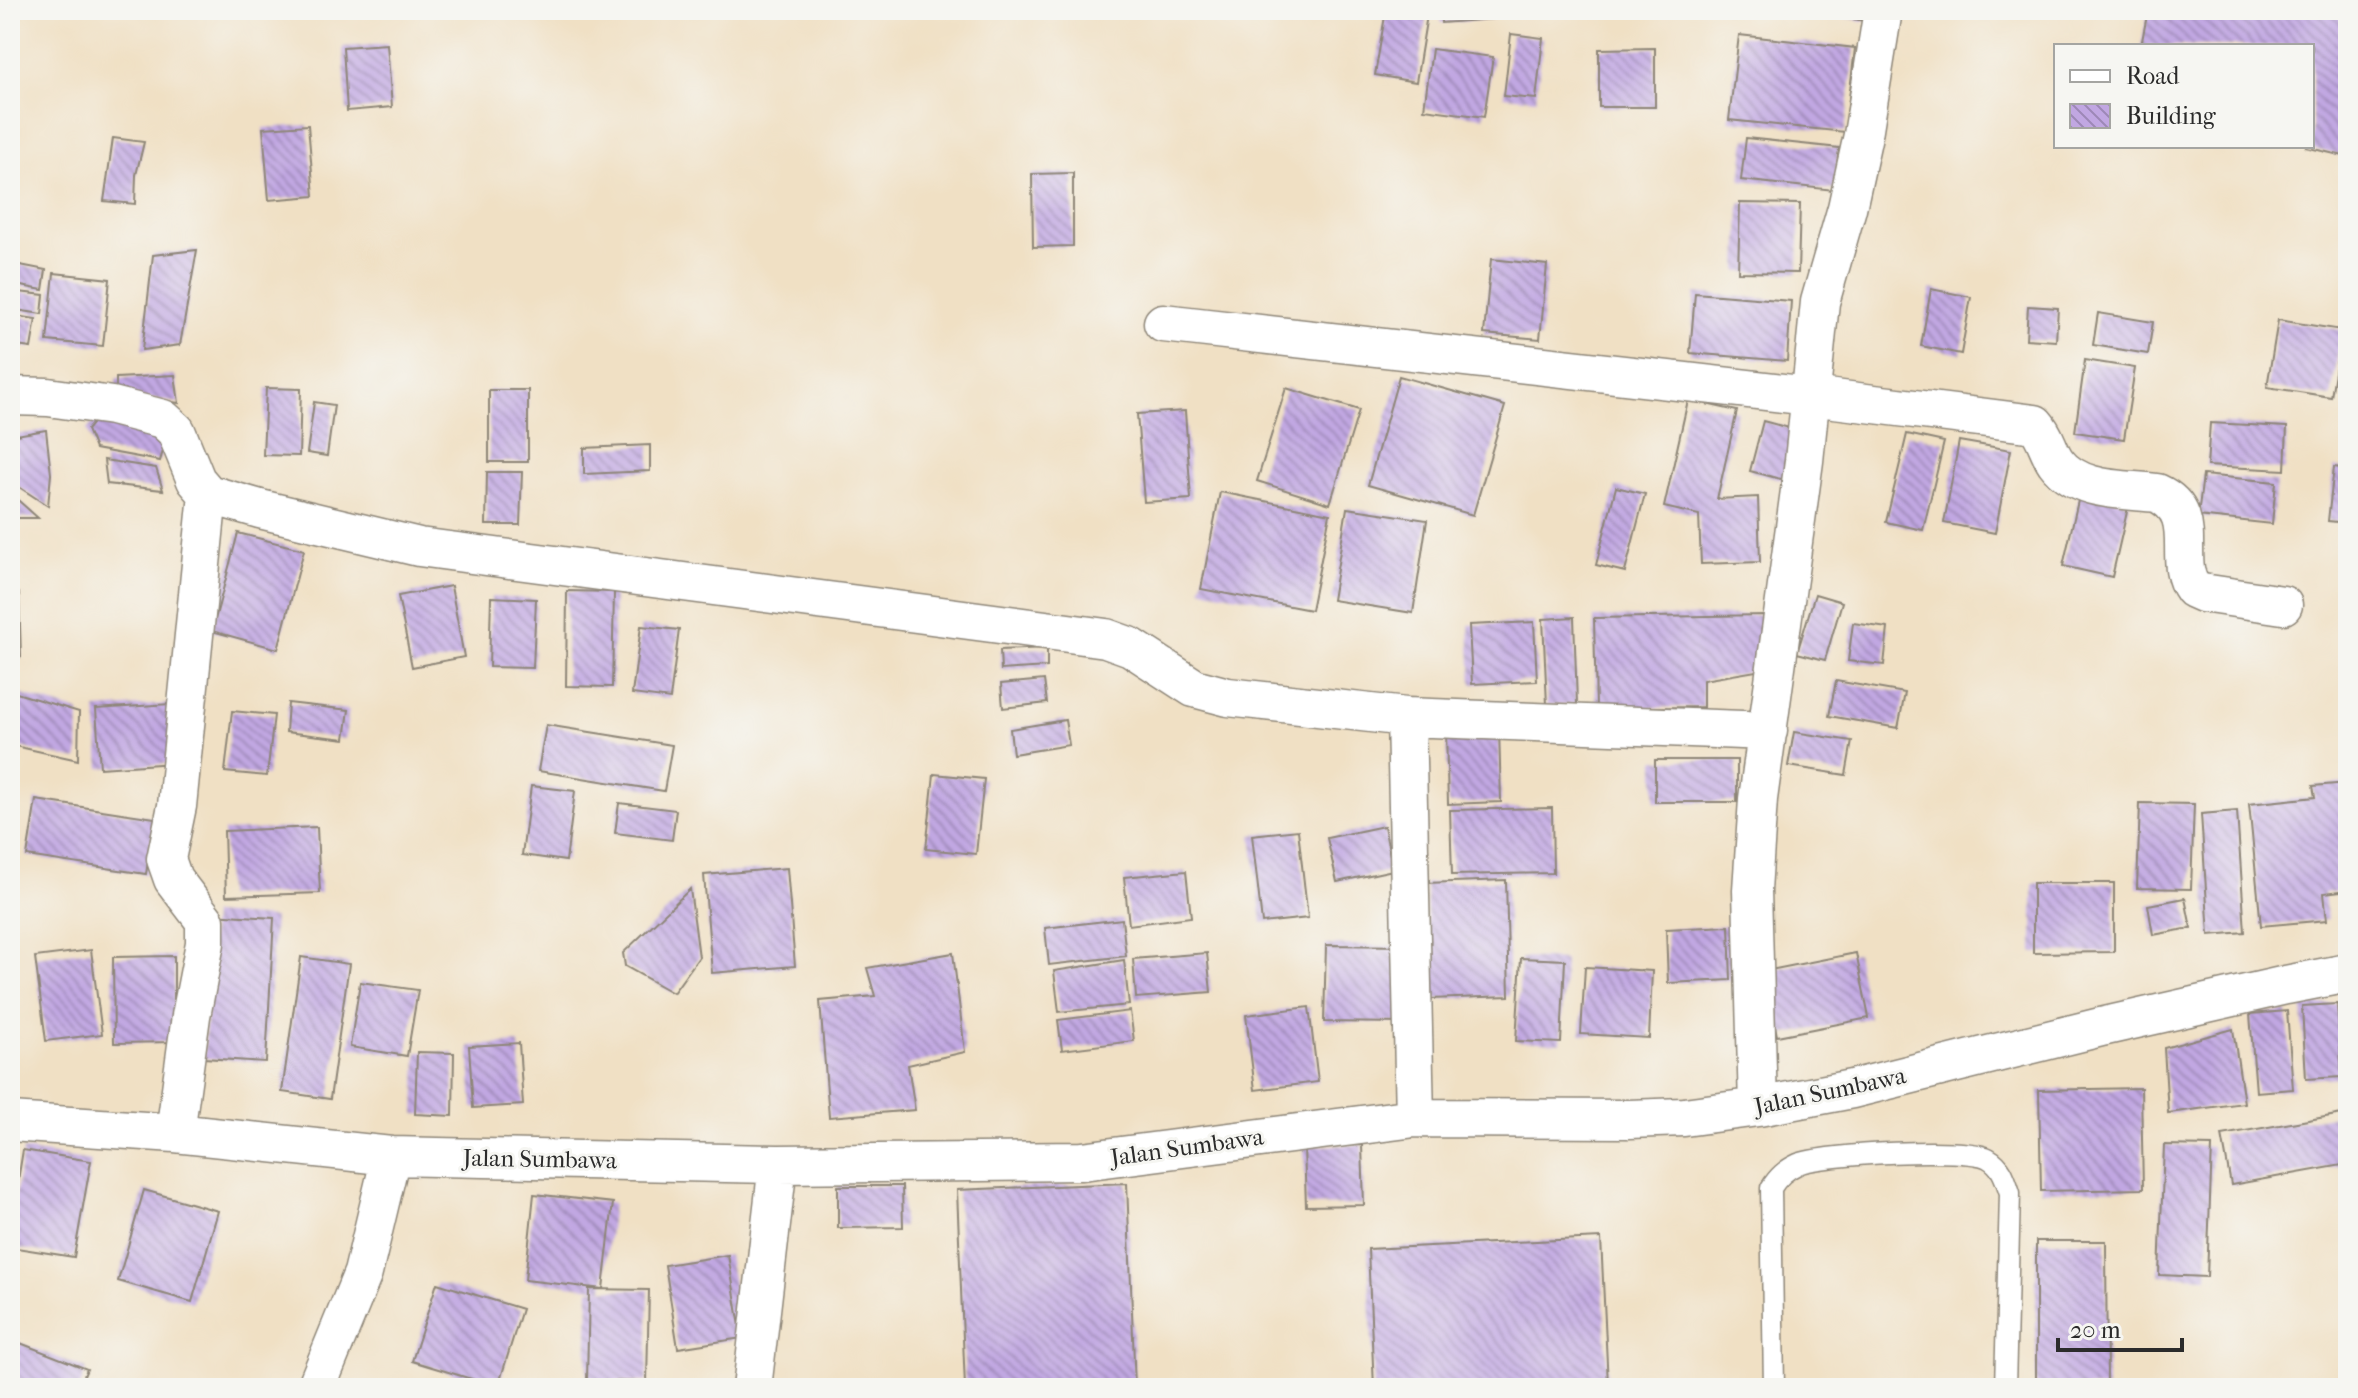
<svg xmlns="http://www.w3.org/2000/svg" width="2358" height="1398" font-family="'IM FELL French Canon',serif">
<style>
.building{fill:url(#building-back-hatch)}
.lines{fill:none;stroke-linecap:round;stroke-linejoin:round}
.lane-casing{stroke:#8e8678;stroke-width:23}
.street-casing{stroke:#8e8678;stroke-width:41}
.lane{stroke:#fff;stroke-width:20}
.street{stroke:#fff;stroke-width:38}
.labels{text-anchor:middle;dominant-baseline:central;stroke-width:6;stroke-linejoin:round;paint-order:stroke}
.street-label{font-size:24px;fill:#2b2b2b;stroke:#f6f6f2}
</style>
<defs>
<pattern id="building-back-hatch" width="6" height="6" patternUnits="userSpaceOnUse" patternTransform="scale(2)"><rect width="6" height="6" fill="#c1a7e2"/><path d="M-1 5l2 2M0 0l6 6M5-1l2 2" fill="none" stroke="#9d88b7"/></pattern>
</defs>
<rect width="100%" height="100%" fill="#f6f6f2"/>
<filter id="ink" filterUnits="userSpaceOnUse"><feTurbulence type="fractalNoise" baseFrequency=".0125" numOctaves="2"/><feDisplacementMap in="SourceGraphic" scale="16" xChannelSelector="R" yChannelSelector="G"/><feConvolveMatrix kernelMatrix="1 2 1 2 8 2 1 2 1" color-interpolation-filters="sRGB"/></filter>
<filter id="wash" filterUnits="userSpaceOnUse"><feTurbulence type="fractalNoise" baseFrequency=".006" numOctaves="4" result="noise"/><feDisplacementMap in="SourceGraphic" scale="32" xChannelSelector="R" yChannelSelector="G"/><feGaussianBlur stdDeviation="1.8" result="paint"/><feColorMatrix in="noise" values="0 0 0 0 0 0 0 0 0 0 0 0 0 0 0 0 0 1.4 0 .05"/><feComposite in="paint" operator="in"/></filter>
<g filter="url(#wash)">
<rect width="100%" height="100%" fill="#f0e0c4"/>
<g id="blocks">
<path class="building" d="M1386 10 1427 15 1416 82 1375 75Z
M1440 10H1493V19L1441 23Z
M1800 10H1867L1865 21Z
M2148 10H2348V157L2305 147 2312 146V46H2141Z
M1511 34 1543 38 1536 99 1504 96Z
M1739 35 1855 48 1845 132 1729 120Z
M387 44 392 107 347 111 343 47Z
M1655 48V107H1599V49Z
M1432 49 1493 57 1484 117 1424 109Z
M308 125 314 196 269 200 263 128Z
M113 138 144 142 136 175 135 204 104 201Z
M1746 138 1839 148 1834 190 1741 180Z
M1073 173V246L1033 247 1032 174Z
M1740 203 1800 204 1798 273 1738 272Z
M197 250 180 345 142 350 153 255Z
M1491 259 1547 265 1540 339 1484 334Z
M10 263 46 270 43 290 10 284Z
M54 273 110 279 103 346 47 341Z
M1931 289 1971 297 1961 354 1921 346Z
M10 291 44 295 42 314 10 309Z
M1695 293 1791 301 1787 361 1690 353Z
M2028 306 2058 308 2056 341 2026 339Z
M2098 313 2153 322 2148 354 2093 345Z
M10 315 36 319 31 348 10 345Z
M2278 320 2342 330 2331 397 2267 387Z
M2085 360 2135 368 2124 439 2075 432Z
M175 375 179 403 116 394V378Z
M1399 376 1505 406 1473 515 1368 485Z
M266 388 301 389 299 456 263 455Z
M1286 388 1359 410 1330 504 1257 481Z
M489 390H528V462H489Z
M1688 400 1737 411 1717 499 1758 497 1760 562 1701 564 1699 515 1664 507Z
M314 402 334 405 327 456 307 453Z
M1185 411 1191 499 1144 502 1137 414Z
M100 414 169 430 160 461 95 449 87 430Z
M1763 421 1800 431 1788 481 1750 471Z
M2210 423 2287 427 2285 470 2207 466Z
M46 430 51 474 48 506 10 481V436Z
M1907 434 1944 442 1923 530 1886 522Z
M1959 441 2011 450 1995 533 1944 523Z
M650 445V471L584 474V448Z
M104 460 156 468 163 490 107 484Z
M2334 467 2348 469V523L2328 521Z
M487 472H522L520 525H486Z
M2203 475 2276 482 2272 524 2198 516Z
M1616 487 1645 494 1625 572 1596 565Z
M1220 492 1330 514 1311 610 1201 589Z
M2080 492 2129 503 2112 577 2063 566Z
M10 493 38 518H10Z
M1347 508 1427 520 1413 613 1332 600Z
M238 533 304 550 278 649 212 631Z
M451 586 464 657 412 667 398 596Z
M567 591 614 592 612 687 566 686Z
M19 593 21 657 10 658V594Z
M1815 594 1842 602 1825 660 1797 653Z
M491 597 536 599 533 668 489 667Z
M1765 615 1768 669 1703 680V707L1596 708 1594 618Z
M1574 617 1577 704 1547 705 1543 619Z
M1534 622 1537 681 1472 684 1469 625Z
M1853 623 1888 628 1884 665 1848 661Z
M641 626 679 630 670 699 632 694Z
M1047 648V667L1001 670 1000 650Z
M1044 680 1047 703 1003 708 1001 684Z
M1836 681 1905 693 1898 728 1829 716Z
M10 691 79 712 78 760 10 745Z
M288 703 349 710 345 739 286 732Z
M170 704 174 763 100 768 96 709Z
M232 711 274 715 267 776 225 772Z
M1065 720 1069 745 1013 754 1010 729Z
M546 725 672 745 664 791 538 771Z
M1499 728 1501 802 1448 804 1446 730Z
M1794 732 1852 741 1846 775 1788 766Z
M1655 760H1737V802H1655Z
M934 774 984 779 976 854 926 849Z
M2348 783V890L2324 893 2327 920 2261 926 2249 804 2315 797 2313 786Z
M531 786 575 791 566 861 522 855Z
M36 800 155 818 146 874 27 856Z
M619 803 676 810 672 840 615 833Z
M2140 803 2194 804 2191 889 2137 888Z
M1552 808 1553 873 1452 875 1450 810Z
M2237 811 2245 932 2209 935 2201 814Z
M1384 826 1393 870 1337 882 1327 838Z
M317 827 320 893 226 896 224 831Z
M1298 830 1308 918 1262 923 1252 835Z
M787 868 795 966 712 973 704 875Z
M1186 871 1191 917 1129 925 1124 877Z
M1506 880 1509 996 1430 999 1426 883Z
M2033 883H2114V952L2033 953Z
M690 889 699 957 673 993 625 966 623 953Z
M2185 898 2191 928 2153 935 2148 905Z
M212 914 274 918 266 1062 204 1058Z
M1122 919 1126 956 1049 965 1045 928Z
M1729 926 1731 980 1668 983 1666 929Z
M1326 945 1406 946 1405 1023 1324 1022Z
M91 950 102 1034 46 1041 35 957Z
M953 953 965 1052 908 1065 915 1110 829 1117 820 1001 875 996 867 968Z
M1207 953 1211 992 1136 998 1133 959Z
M1856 953 1869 1018 1777 1036 1765 971Z
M174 956V1042L114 1043 113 957Z
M301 957 349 964 330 1099 282 1092Z
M1521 958 1565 960 1561 1043 1516 1041Z
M1124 960 1129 1005 1059 1012 1054 971Z
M1585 967 1652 971 1649 1038 1581 1034Z
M360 982 418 990 407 1056 350 1047Z
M2337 1004 2342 1077 2306 1079 2302 1006Z
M1309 1007 1318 1082 1255 1090 1246 1015Z
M1130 1011 1134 1041 1062 1050 1058 1020Z
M2287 1011 2293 1089 2256 1092 2250 1014Z
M2233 1029 2244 1103 2168 1113 2164 1048Z
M519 1043 523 1105 473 1108 469 1046Z
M417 1052 454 1053 453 1116 415 1114Z
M2141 1088 2143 1189 2041 1191 2039 1090Z
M2348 1113V1164L2231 1185 2222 1135Z
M1362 1145 1364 1205 1306 1206 1304 1146Z
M2164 1145 2212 1146 2207 1277 2159 1275Z
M23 1150 91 1161 74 1257 10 1247V1229Z
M1127 1183 1135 1388H965L957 1190Z
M838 1186H902L903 1227 838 1228Z
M144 1190 218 1211 192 1302 118 1281Z
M534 1194 613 1203 603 1289 525 1280Z
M1601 1238 1608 1385 1374 1388 1368 1249Z
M2036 1241H2106L2107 1388H2036Z
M728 1255 742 1338 678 1348 665 1265Z
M437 1283 522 1309 498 1387 412 1361Z
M589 1289 649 1290 647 1382 587 1381Z
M10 1339 87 1369 79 1388H10Z
M864 1383 911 1386V1388H864Z"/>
</g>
</g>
<g filter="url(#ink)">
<use href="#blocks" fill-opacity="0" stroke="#8e8678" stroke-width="2"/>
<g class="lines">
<defs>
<path id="lane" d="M1774 1388 1771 1188C1778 1177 1785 1170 1798 1164 1823 1154 1966 1146 1988 1158 2002 1166 2005 1178 2010 1193L2005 1388"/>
<path id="street" d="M1163 323 1810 396 2035 424C2046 436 2047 449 2056 462 2078 492 2123 489 2157 493 2203 514 2171 560 2193 589L2202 593 2283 605
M10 396 48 397 112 406 163 419 176 431 196 480 208 494 260 509 419 547 1106 638 1131 647 1194 688 1228 697 1406 717 1768 731
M1406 717 1415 1118
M1758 1107 1752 890 1758 799 1804 461 1820 302 1847 208 1863 135 1883 10
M10 1122 175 1133 391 1156 778 1164 1082 1161 1415 1118 1629 1119 1684 1117 1758 1107 1852 1089 2101 1027 2286 985 2348 973
M175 1133 191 1016 205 943V921L173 879 166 859 177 806 208 494
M316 1388 363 1273 391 1156
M752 1388 778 1164"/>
</defs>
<use href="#lane" class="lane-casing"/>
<use href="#street" class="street-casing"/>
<use href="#lane" class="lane"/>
<use href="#street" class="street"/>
</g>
</g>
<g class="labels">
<g class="street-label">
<text transform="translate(1830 1091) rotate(-12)">Jalan Sumbawa</text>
<text transform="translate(1187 1147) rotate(-8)">Jalan Sumbawa</text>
<text transform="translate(540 1159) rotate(1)">Jalan Sumbawa</text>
</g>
</g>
<rect width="2358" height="1398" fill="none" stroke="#f6f6f2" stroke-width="40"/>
<rect x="2054" y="44" width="260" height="104" fill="#f6f6f2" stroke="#a5a5a2" stroke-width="2"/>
<rect x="2070" y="70" width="40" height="12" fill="#ffffff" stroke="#a5a5a2" stroke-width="2"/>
<text x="2126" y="84" font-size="24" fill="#2b2b2b">Road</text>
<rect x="2070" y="104" width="40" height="24" fill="url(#building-back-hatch)" stroke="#a5a5a2" stroke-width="2"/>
<text x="2126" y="124" font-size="24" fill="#2b2b2b">Building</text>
<path d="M2058 1338v12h124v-12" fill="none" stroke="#2b2b2b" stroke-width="4"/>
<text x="2070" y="1338" font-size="24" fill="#2b2b2b" stroke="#f6f6f2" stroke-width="6" paint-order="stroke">20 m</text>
</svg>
